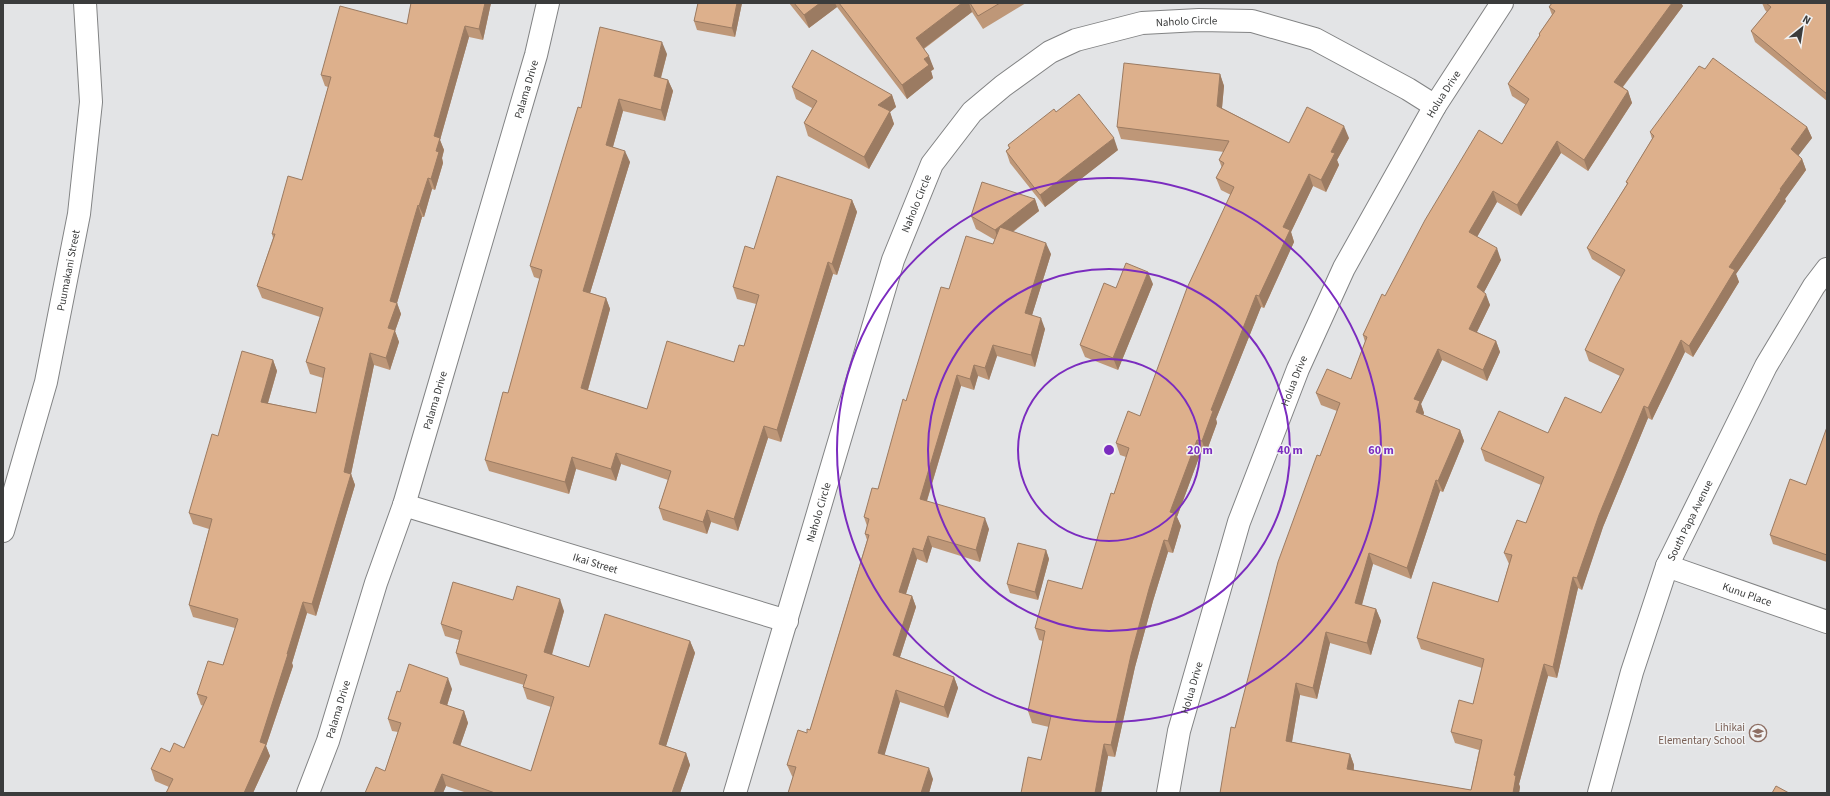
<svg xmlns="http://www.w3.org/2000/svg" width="1830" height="796" font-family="'Source Sans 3',sans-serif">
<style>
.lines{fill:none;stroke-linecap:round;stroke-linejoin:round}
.street-casing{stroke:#828384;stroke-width:24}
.secondary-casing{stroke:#828384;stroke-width:24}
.street{stroke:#fff;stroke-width:22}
.secondary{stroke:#fff;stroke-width:22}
.wall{fill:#be9778}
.shaded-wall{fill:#9b7b62}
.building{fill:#ddb08c;stroke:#9b7b62}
.ring{fill:none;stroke:#7b2cbf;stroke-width:2}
.labels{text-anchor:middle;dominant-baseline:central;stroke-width:3;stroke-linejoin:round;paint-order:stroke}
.street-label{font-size:11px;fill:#3b3c3c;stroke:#f1f2f3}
.education-label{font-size:11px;fill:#785e54;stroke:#f1f2f3;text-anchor:end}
.centre{fill:#7b2cbf;stroke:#f1f2f3;stroke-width:2}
.ring-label{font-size:12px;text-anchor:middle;font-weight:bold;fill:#7b2cbf;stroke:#f1f2f3;stroke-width:3;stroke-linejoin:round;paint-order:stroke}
</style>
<rect width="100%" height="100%" fill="#e3e4e6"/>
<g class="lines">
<defs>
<g id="street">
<path id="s1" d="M404 505 787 621"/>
<path id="s2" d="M3 531 46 382 79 214 91 102 85 3"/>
<path id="s3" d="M1667 566 1827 622"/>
<path id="s4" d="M308 793 328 741 376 583 404 505 536 55 548 3"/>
<path id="s5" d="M735 793 893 260 932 164 972 112 1003 86 1050 52 1076 40 1142 23 1199 20 1252 21 1315 39 1408 89 1435 106"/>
<path id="s6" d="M1168 793 1179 731 1239 522 1298 369 1344 268 1435 106 1502 3"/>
</g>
<g id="secondary">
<path id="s7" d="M1599 793 1632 672 1667 566 1766 366 1814 286 1827 269"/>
</g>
</defs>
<use href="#street" class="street-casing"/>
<use href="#secondary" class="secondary-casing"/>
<use href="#street" class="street"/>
<use href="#secondary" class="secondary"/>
</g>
<path class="wall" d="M411 3H491L483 40 469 37 440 140 444 150 442 158 443 163 435 190 432 189 424 217H422L397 303 401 314 395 331 399 342 390 370 374 365 351 474 355 485 316 616 307 613 292 663 293 666 266 746 270 756 253 793H166L169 787 155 781 151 769 170 752 184 748 204 706 201 705 197 694 223 665 235 628 193 617 189 605 209 529 193 524 189 513 218 436 273 360 277 371 268 403 316 413 323 378 310 374 306 362 320 317 262 298 257 286 273 238 272 234 302 180 328 87 325 86 321 75 407 24Z
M698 3H742L735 37 697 30 694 21Z
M789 3H1026L983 29 972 12 924 49 934 69 931 71 933 78 907 99 837 7 809 28Z
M1552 3H1681L1683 6 1623 87 1628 91 1632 103 1588 171 1561 153 1521 216 1497 202 1477 237 1501 260 1484 292 1490 305 1477 332 1496 341 1500 352 1487 381 1442 360 1421 404 1424 413 1423 415 1460 430 1464 441 1443 492 1440 491 1411 579 1373 564 1362 605 1376 609 1381 621 1371 655 1330 643 1317 699 1300 695 1292 742 1350 754 1354 765V770L1471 790 1479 750 1455 743 1451 732 1473 704 1482 668 1421 649 1417 638 1498 602 1509 564 1504 553 1526 523 1541 485 1485 461 1481 449 1548 433 1601 413 1620 376 1589 361 1585 350 1621 277 1592 259 1587 248 1627 184 1626 182 1652 139 1650 132 1807 127 1812 138 1798 155 1802 159 1806 170 1785 199 1786 201 1736 274 1739 282 1693 357 1685 352 1652 420 1648 418 1603 527 1582 590 1578 588 1557 678 1548 676 1519 784 1520 787 1519 793H1220L1235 728 1320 456 1337 411 1321 405 1316 393 1351 379 1365 342 1363 335 1385 296 1502 144 1526 105 1512 96 1508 84 1539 36V34L1552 15 1549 7Z
M1762 3H1827V101L1755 42 1751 31 1767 12 1765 10Z
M667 54 661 78 668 80 673 91 665 121 623 111 613 147 630 162 590 293 606 298 610 309 588 390 647 409 734 362 744 346 756 304 737 299 733 287 754 249 852 200 857 212 837 275 833 274 781 442 768 438 738 531 711 522 707 534 663 520 659 508 668 480 621 464 616 481 576 469 569 494 489 471 485 460 508 393 540 279 534 277 530 266 581 108Z
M1220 74 1224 86 1222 108 1289 143 1349 138 1337 160 1339 165 1326 192 1313 186 1291 232 1294 242 1264 308 1261 307 1216 419 1217 423 1206 453 1201 452 1177 517 1181 526 1173 553 1168 552 1153 601 1135 667 1115 757 1108 756 1101 793H1021L1041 760 1049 727 1032 723 1028 711 1043 641 1039 640 1035 628 1082 589 1114 494 1126 457 1120 455 1116 443 1140 416 1231 195 1221 190 1216 178 1222 168 1219 160 1224 152 1121 139 1117 127Z
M792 87 892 95 896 107 890 112 894 124 869 169 808 136 804 123 812 108 796 99Z
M1056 112 1118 150 1045 207 1010 163 1006 151 1009 148 1008 145Z
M1035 199 1039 211 1013 232 1051 254 1032 315 1045 329 1035 367 997 356 989 380 978 376 974 390 961 386 927 501 989 529 980 562 932 547 927 563 917 559 906 594 912 596 916 607 900 657 954 677 958 688 948 718 900 702 884 755 933 779 929 793H788L793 777 792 776 787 765 807 733 810 730 867 540 865 534 867 526 864 517 878 489 906 401 949 289 993 244 995 240 976 229 971 216Z
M1153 284 1118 370 1085 357 1080 345 1116 288Z
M1827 427V562L1773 544 1770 535 1806 485Z
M1046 550 1049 559 1038 600 1010 593 1007 584Z
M513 600 564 611 552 655 589 667 690 641 695 653 666 746 686 753 690 765 680 793H467L446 786 443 793H365L385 771 398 732 392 731 388 719 400 692 452 689 447 706 464 711 468 723 460 746 531 771 551 707 527 699 523 687 524 685 460 665 456 653 459 640 445 636 441 624Z"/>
<path class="shaded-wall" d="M485 3H491L483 40 479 29Z
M737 3H742L735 37 732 28Z
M820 3H835L837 7 809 28 804 15Z
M962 3H969L972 12 920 51 916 38Z
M1672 3H1681L1683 6 1618 93 1614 82Z
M465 26 469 37 440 140 444 150 442 158 443 163 435 190 431 179 436 151 434 136Z
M662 42 667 54 658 88 654 76Z
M929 56 934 69 931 71 933 78 907 99 902 85 924 59Z
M1220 74 1224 86 1221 118 1217 106Z
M668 80 673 91 665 121 661 110Z
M1628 91 1632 103 1588 171 1584 160Z
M892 95 896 107 890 112 894 124 869 169 864 157 878 105Z
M619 99 623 111 610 157 606 145Z
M1344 126 1349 138 1337 160 1339 165 1326 192 1321 180 1331 152Z
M1807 127 1812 138 1795 160 1791 149Z
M1114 138 1118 150 1045 207 1040 195Z
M1557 141 1561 153 1521 216 1517 205Z
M625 151 630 162 587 303 583 291Z
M1802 159 1806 170 1785 199 1786 201 1736 274 1739 282 1693 357 1689 346 1729 267 1780 189Z
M1309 174 1313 186 1291 232 1294 242 1264 308 1259 296 1283 227Z
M428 178 432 189 424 217 419 206Z
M1493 191 1497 202 1473 244 1469 232Z
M1035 199 1039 211 999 242 995 230Z
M852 200 857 212 837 275 832 264Z
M418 205 422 217 397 303 401 314 395 331 399 342 390 370 386 358 390 301Z
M1046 243 1051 254 1029 325 1025 313Z
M1497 248 1501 260 1481 298 1477 287Z
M828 262 833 274 781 442 777 430Z
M1148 272 1153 284 1118 370 1113 358Z
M1486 294 1490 305 1473 340 1469 329Z
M1256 295 1261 307 1216 419 1217 423 1206 453 1202 441 1211 410Z
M606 298 610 309 585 400 581 388Z
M1041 318 1045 329 1035 367 1031 355Z
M1681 340 1685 352 1652 420 1648 408Z
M1496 341 1500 352 1487 381 1483 370Z
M993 345 997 356 989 380 985 368Z
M1438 349 1442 360 1421 404 1424 413 1420 424 1416 412 1414 399Z
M370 353 374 365 351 474 355 485 316 616 312 604 344 472Z
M273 360 277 371 265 413 261 402Z
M974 365 978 376 974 390 970 379Z
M957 375 961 386 924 510 920 499Z
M1644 406 1648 418 1603 527 1582 590 1577 578 1599 515Z
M764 426 768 438 738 531 734 519Z
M1460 430 1464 441 1443 492 1438 481Z
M1197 440 1201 452 1177 517 1181 526 1173 553 1168 541 1170 512Z
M616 453 621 464 616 481 611 469Z
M572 457 576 469 569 494 565 482Z
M1436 480 1440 491 1411 579 1407 568Z
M707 510 711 522 707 534 703 522Z
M985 518 989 529 980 562 976 550Z
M928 536 932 547 927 563 923 551Z
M1164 540 1168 552 1153 601 1135 667 1115 757 1111 745 1131 655 1149 589Z
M913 548 917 559 903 603 899 592Z
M1046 550 1049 559 1038 600 1035 592Z
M1369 553 1373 564 1359 615 1355 603Z
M1573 577 1578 588 1557 678 1553 667Z
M912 596 916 607 897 666 893 655Z
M560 599 564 611 549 664 544 652Z
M303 602 307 613 292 663 293 666 266 746 270 756 253 793H244Z
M1376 609 1381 621 1371 655 1367 643Z
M1326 632 1330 643 1317 699 1313 688Z
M690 641 695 653 663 756 659 744Z
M1544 664 1548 676 1519 784 1520 787 1519 793H1513L1514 775Z
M954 677 958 688 948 718 944 707Z
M448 678 452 689 444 715 440 703Z
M1296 683 1300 695 1290 753 1286 741Z
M896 690 900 702 882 764 878 753Z
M464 711 468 723 457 755 453 743Z
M1104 744 1108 756 1101 793H1095Z
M686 753 690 765 680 793H672Z
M1350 754 1354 765 1352 780 1347 769Z
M929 768 933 779 929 793H921Z
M442 774 446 786 443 793H434Z"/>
<path class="building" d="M411 3H485L479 29 465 26 434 136 440 138 436 151 439 152 431 179 428 178 419 206 418 205 390 301 397 303 388 328 395 330 386 358 370 353 344 472 351 474 312 604 303 602 287 654H288L260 742 266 744 244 793H166L173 779 151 769 161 748 170 752 174 743 184 748 207 697 197 694 208 661 223 665 238 619 189 605 212 519 189 513 212 434 218 436 242 351 273 360 261 402 316 413 325 368 306 362 323 308 257 286 275 234H272L288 176 302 180 331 77 321 75 340 6 407 24Z
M698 3H737L732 28 694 21Z
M794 3H820L804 15Z
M839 3H962L916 38 929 56 924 59 929 65 902 85Z
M970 3H1000L978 16Z
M1552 3H1672L1614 82 1628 91 1584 160 1557 141 1517 205 1493 191 1469 232 1497 248 1477 287 1486 294 1469 329 1496 341 1483 370 1438 349 1414 399 1420 401 1416 412 1460 430 1438 481 1436 480 1407 568 1369 553 1355 603 1376 609 1367 643 1326 632 1313 688 1296 683 1286 741 1350 754 1347 769 1471 790 1482 740 1451 732 1459 700 1473 704 1484 659 1417 638 1433 582 1498 602 1512 555 1504 553 1517 520 1526 523 1544 477 1481 449 1499 411 1548 433 1565 397 1601 413 1624 369 1585 350 1616 286 1625 270 1587 248 1628 183 1626 182 1654 136 1650 132 1699 66 1705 69 1713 58 1807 127 1791 149 1802 159 1780 189 1781 190 1729 267 1735 270 1689 346 1681 340 1648 408 1644 406 1599 515 1577 578 1573 577 1553 667 1544 664 1514 775 1516 776 1513 793H1220L1231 727 1235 728 1278 562 1317 455 1320 456 1340 403 1316 393 1327 369 1351 379 1367 337 1363 335 1382 294 1385 296 1425 220 1479 130 1502 144 1529 99 1508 84 1540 35 1539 34 1555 11 1549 7Z
M1766 3H1827V94L1751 31 1771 7Z
M600 27 662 42 654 76 668 80 661 110 619 99 606 145 625 151 583 291 606 298 581 388 647 409 667 341 734 362 739 345 744 346 759 295 733 287 745 246 754 249 777 176 852 200 832 264 828 262 777 430 764 426 734 519 707 510 703 522 659 508 671 471 616 453 611 469 572 457 565 482 485 460 503 392 508 393 542 270 530 266 578 107 581 108Z
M812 50 892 95 878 105 890 111 864 157 804 123 817 101 792 87Z
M1124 63 1220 74 1217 106 1289 143 1307 107 1344 126 1331 152 1335 153 1321 180 1309 174 1283 227 1290 230 1259 296 1256 295 1211 410 1213 411 1202 441 1197 440 1170 512 1176 514 1168 541 1164 540 1149 589 1131 655 1111 745 1104 744 1095 793H1021L1028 757 1041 760 1051 716 1028 711 1045 631 1035 628 1048 580 1082 589 1111 493 1114 494 1129 448 1116 443 1128 411 1140 416 1187 288 1234 187 1216 178 1224 163 1219 160 1229 141 1117 127Z
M1079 94 1114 138 1040 195 1006 151 1010 148 1008 145 1054 109 1056 112Z
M982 182 1035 199 995 230 971 216Z
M1000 227 1046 243 1025 313 1041 318 1031 355 993 345 985 368 974 365 970 379 957 375 920 499 985 518 976 550 928 536 923 551 913 548 899 592 912 596 893 655 954 677 944 707 896 690 878 753 929 768 921 793H788L796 767 787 765 798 730 807 733V729L810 730 869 535 865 534 869 519 864 517 872 488 878 489 903 399 906 401 941 287 949 289 966 236 993 244Z
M1126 263 1148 272 1113 358 1080 345 1104 283 1116 288Z
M1827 427V555L1770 535 1790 479 1806 485Z
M1018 543 1046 550 1035 592 1007 584Z
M453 582 513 600 517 586 560 599 544 652 589 667 605 614 690 641 659 744 686 753 672 793H495L442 774 434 793H365L376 767 385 771 401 723 388 719 397 691 400 692 409 664 448 678 440 703 464 711 453 743 531 771 554 697 523 687 527 675 456 653 462 631 441 624Z
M1776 786 1789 793H1772Z"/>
<g class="ring">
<circle cx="1109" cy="450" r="91"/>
<circle cx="1109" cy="450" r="181"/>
<circle cx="1109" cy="450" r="272"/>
</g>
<defs>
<symbol id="school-ring" viewBox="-11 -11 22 22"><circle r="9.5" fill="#f1f2f3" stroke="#8d6e63" stroke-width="1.5"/><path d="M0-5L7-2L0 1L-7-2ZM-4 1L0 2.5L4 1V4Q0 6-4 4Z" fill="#8d6e63"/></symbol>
</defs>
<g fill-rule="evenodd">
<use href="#school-ring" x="1748" y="723" width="20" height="20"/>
</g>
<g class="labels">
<g class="street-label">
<text stroke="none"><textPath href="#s5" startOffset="965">Naholo Circle</textPath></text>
<text stroke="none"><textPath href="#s4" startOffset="737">Palama Drive</textPath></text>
<text stroke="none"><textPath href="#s6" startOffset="756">Holua Drive</textPath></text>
<text stroke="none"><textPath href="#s5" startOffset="617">Naholo Circle</textPath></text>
<text stroke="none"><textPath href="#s2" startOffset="269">Puumakani Street</textPath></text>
<text stroke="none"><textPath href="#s6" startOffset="432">Holua Drive</textPath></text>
<text stroke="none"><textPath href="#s4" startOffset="413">Palama Drive</textPath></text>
<text stroke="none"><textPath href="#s5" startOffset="293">Naholo Circle</textPath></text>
<text stroke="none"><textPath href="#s7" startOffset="288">South Papa Avenue</textPath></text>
<text stroke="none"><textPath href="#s1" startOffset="200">Ikai Street</textPath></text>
<text stroke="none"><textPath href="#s3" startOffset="85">Kunu Place</textPath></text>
<text stroke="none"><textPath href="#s6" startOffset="108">Holua Drive</textPath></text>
<text stroke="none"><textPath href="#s4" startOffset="89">Palama Drive</textPath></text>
</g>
<g class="education-label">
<text x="1745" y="727">Lihikai<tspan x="1745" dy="13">Elementary School</tspan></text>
</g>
</g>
<circle cx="1109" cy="450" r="6" class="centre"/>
<g class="ring-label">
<text x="1200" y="454">20 m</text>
<text x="1290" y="454">40 m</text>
<text x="1381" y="454">60 m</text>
</g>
<rect width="1830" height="796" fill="none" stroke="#3b3c3c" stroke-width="8"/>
<g transform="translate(1802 28) rotate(30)" stroke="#f1f2f3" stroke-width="3" paint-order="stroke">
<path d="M0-3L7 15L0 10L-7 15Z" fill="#3b3c3c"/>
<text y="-6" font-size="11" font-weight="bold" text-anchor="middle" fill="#3b3c3c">N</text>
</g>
</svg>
